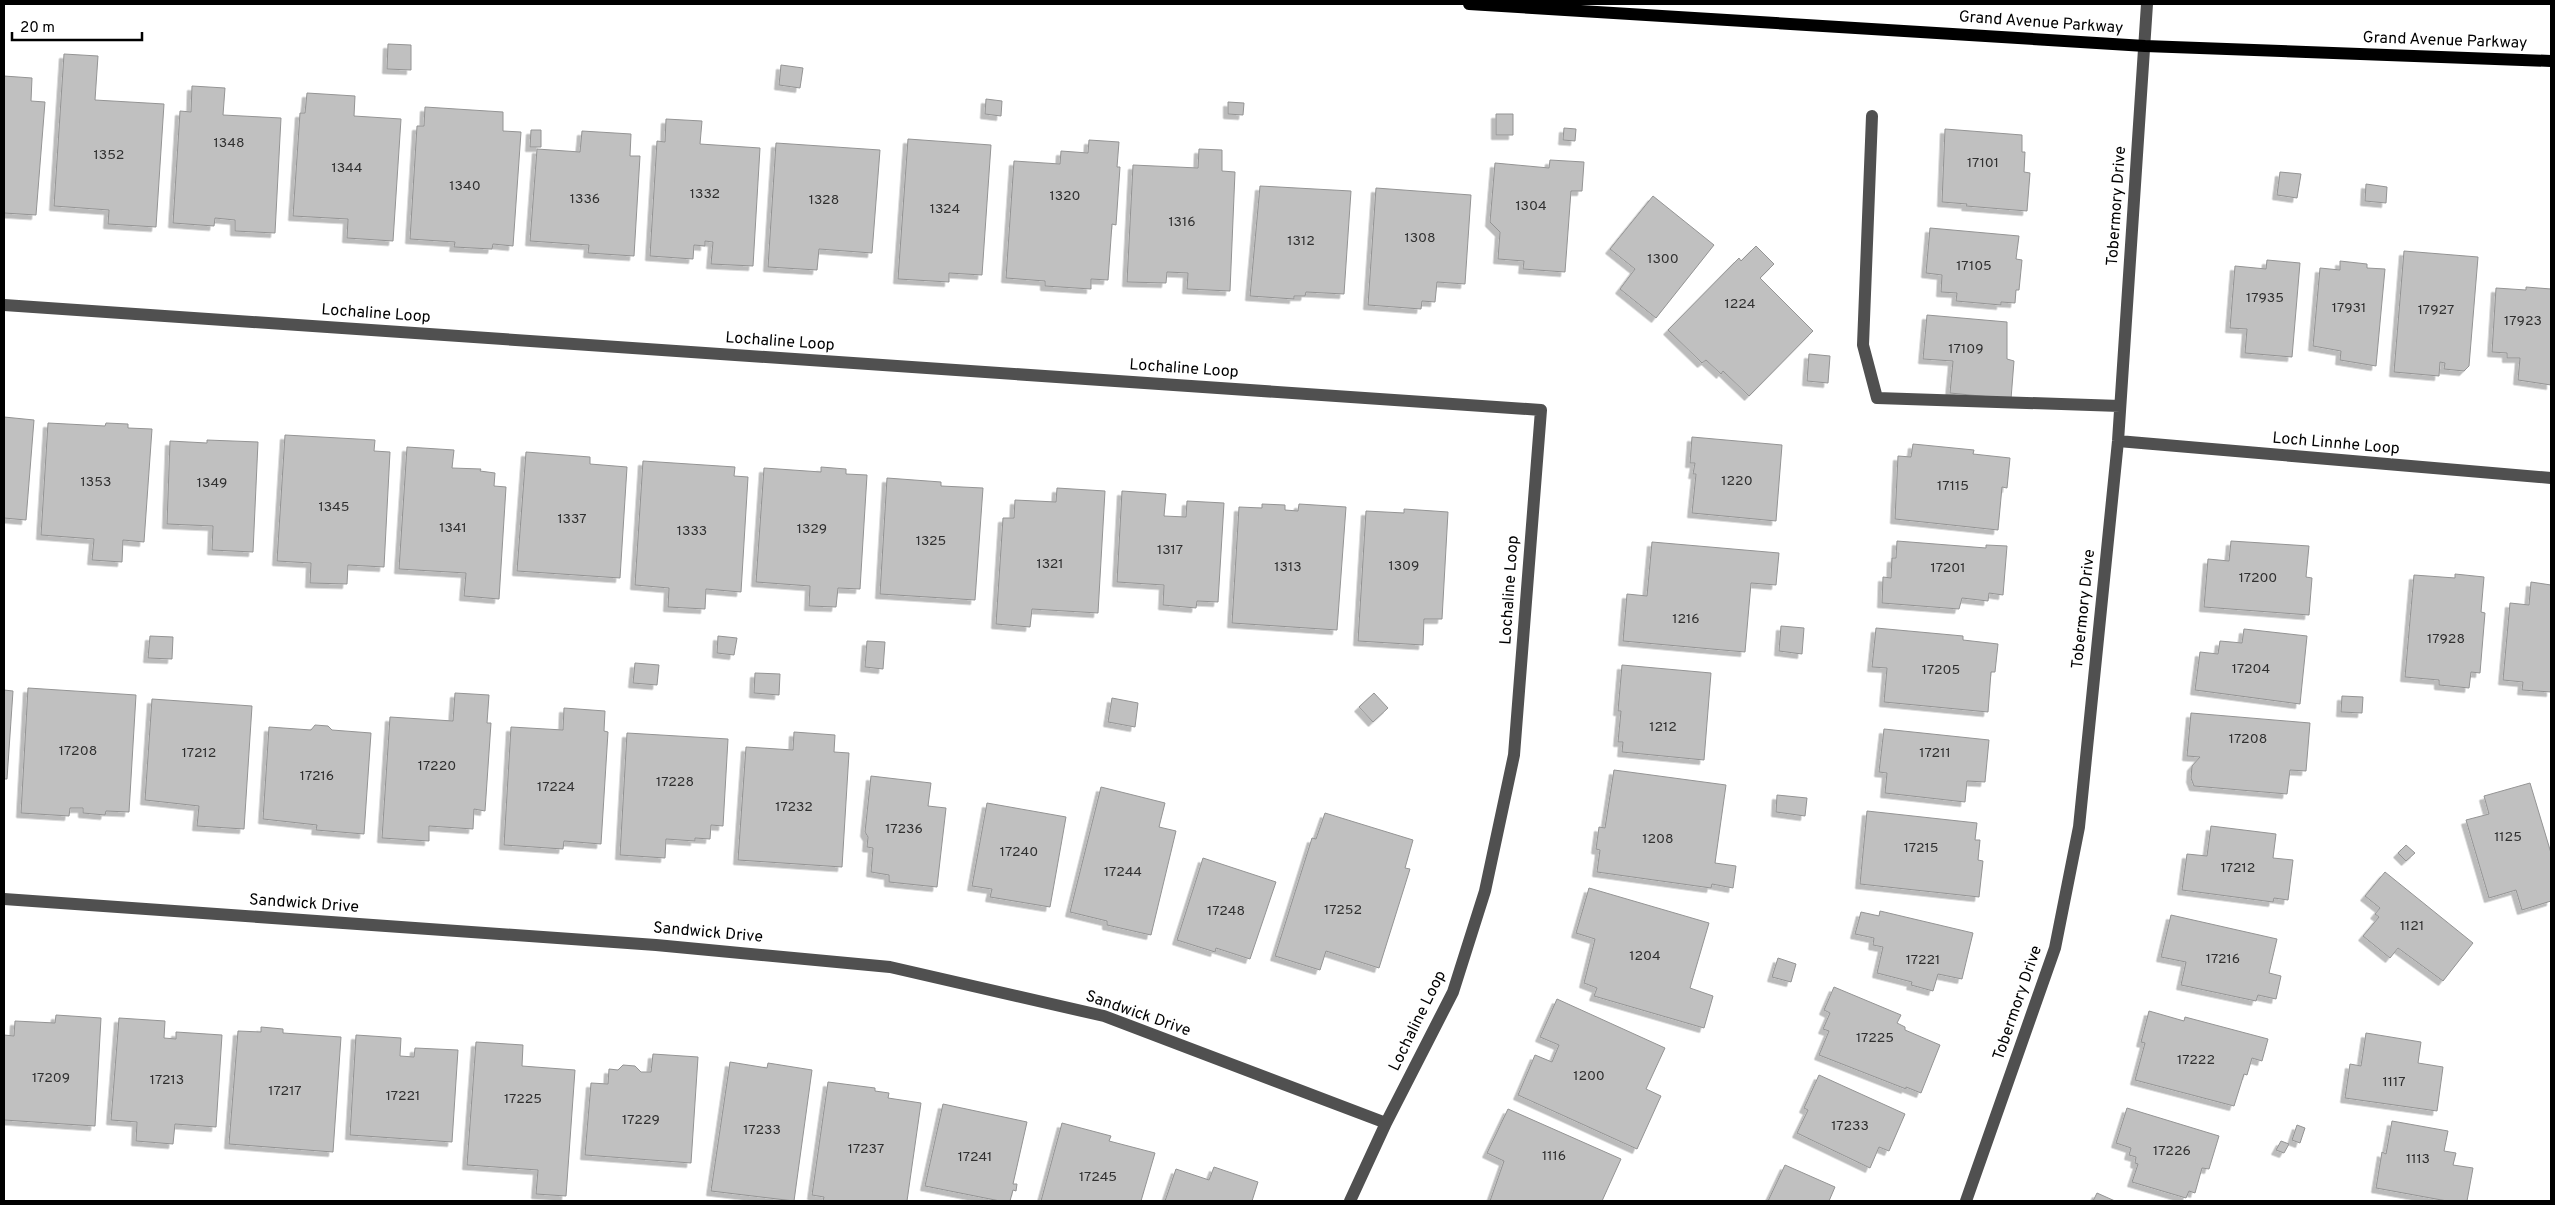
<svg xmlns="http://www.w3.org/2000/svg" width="2555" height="1205" font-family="Overpass,sans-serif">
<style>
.building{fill:#c0c0c0;stroke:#949494;filter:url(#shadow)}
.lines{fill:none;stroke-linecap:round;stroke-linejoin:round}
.minor{stroke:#505050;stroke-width:12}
.major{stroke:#000;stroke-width:12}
.labels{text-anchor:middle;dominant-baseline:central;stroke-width:4;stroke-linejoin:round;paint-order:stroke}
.number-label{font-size:14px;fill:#303030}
.street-label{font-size:16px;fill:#000;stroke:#fff}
</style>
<defs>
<filter id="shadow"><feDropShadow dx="-4.5" dy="4.5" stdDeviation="0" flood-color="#0004"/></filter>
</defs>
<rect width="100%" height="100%" fill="#fff"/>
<path class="building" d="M388 44 411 45V70L387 69Z
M64 54 98 56 95 100 164 104 156 227 108 224 109 210 54 206Z
M781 65 803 68 800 88 779 85Z
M4 76 32 78 31 101 45 102 36 215 4 213Z
M192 86 225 88 223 115 281 118 275 233 235 231V220L215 218 214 226 173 223 180 111 191 112Z
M307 93 355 96 354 116 401 119 393 241 347 238 348 219 293 216 300 113H305Z
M986 99 1002 101 1001 116 985 114Z
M1228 102 1244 103 1243 115 1228 114Z
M425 107 503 112V131L521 132 513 246 493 244 492 249 454 247 455 242 410 239 417 126H424Z
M1496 114H1513V135H1496Z
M666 119 702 121 700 144 760 148 753 266 711 264 713 242 705 241V246L694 245 693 259 650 256 657 141 665 142Z
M1564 128 1576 129 1575 141 1563 140Z
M1945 129 2022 135V152H2025L2024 172 2030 173 2027 211 1966 206 1967 204 1942 202Z
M531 130H541V147H530Z
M582 131 631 134 630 156H640L634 256 588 253 589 245 530 241 537 149 580 152Z
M908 139 991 145 982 275 949 273V282L898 279Z
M1089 140 1119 142 1117 167H1120L1116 225 1112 224 1108 280 1091 279V289L1045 286V281L1006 278 1014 161 1060 164 1061 151 1088 153Z
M776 143 880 150 872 253 819 249 817 270 768 267Z
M1199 149 1222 150V171L1235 172 1230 291 1187 289 1188 273 1167 272 1166 283 1127 282 1133 165 1198 168Z
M1550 160 1584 162 1582 191H1571L1565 272 1523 269 1524 261 1498 259 1500 232 1490 222 1495 163 1549 168Z
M2280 172 2301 174 2297 198 2277 195Z
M2366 184 2387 187 2386 203 2365 201Z
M1260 186 1351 191 1344 294 1306 292 1305 296H1294V299L1250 296Z
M1376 188 1471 195 1465 284 1437 282 1435 302 1422 301 1421 309 1368 305Z
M1653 196 1714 245 1656 318 1620 289 1635 269 1610 249Z
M1930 228 2019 236 2016 259 2022 260 2019 290H2016L2015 303 2001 302V305L1956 301 1957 293 1941 292 1942 275 1926 273Z
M1756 246 1774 264 1760 278 1813 331 1749 396 1723 371 1721 374 1706 360 1702 363 1668 330 1739 258 1741 261Z
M2404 251 2478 257 2469 366 2464 371 2444 369 2445 363 2440 362 2439 376 2394 372Z
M2267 260 2300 263 2292 357 2245 353 2247 329 2230 328 2235 266 2266 269Z
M2340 261 2367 264V268L2385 269 2376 366 2340 360 2341 351 2313 346 2320 268 2340 270Z
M2526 287 2551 289V385L2518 380 2520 358H2507V353L2492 352 2496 288 2526 290Z
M1927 315 2007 322V359L2014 361 2011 399 1950 393 1953 361 1923 359Z
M1809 354 1830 356 1828 383 1807 381Z
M4 417 34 420 26 520 4 518Z
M48 423 105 426 106 423 128 424V428L152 429 144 542 123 540 122 562 92 560 94 539 41 535Z
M285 435 375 440 374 451 390 452 384 567 348 565 347 584 310 583 311 563 277 561Z
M1692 437 1782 445 1776 521 1692 513 1696 474H1693L1695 463H1690Z
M207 440 258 442 253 552 212 550 213 526 167 524 170 441 207 443Z
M1913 444 1974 450 1973 454 2010 458 2007 488 2002 487 1998 530 1895 519 1898 456 1911 457Z
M407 447 454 450 452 468 481 469 480 471 495 473 494 486 506 487 499 599 464 596 466 573 399 569Z
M526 452 590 457V464L627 467 620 578 517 571Z
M643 461 735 467 734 476 748 477 741 592 706 589 705 609 668 607 669 588 635 585Z
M821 467 846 469V474L867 475 860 589 838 588 836 607 809 606 810 586 756 582 764 468 821 472Z
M887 478 941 482V486L983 488 975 600 880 594Z
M1057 488 1105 491 1098 613 1032 609 1030 627 996 624 1003 518H1014L1015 500 1056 502Z
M1122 491 1166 494 1164 516 1186 517 1187 501 1224 503 1218 602 1197 601 1196 608 1163 605 1164 585 1117 582Z
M1262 504 1285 505V510L1298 511 1299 504 1346 507 1337 630 1232 623 1239 507 1262 508Z
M1404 509 1448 512 1442 619H1424L1423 645 1358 641 1366 511 1404 513Z
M1897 541 1986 548V545L2007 546 2003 595 1989 593 1988 601 1962 598 1959 609 1882 603 1883 577 1891 578 1892 558H1896Z
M2231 541 2309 546 2306 577 2312 578 2309 615 2204 607 2208 559 2229 561Z
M1652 542 1779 553 1776 585 1751 583 1745 652 1623 641 1627 594 1647 596Z
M2455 574 2484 577 2481 612 2485 613 2480 673 2471 672 2469 688 2439 685V680L2405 677 2414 575 2455 578Z
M2531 582 2551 585V692L2522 690 2523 682 2503 680 2510 603 2529 605Z
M1781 626 1804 628 1802 654 1779 651Z
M1876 628 1963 636V640L1998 644 1995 672H1991L1988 712 1884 702 1887 668 1872 667Z
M2244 629 2307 636 2300 704 2195 690 2200 652 2218 654 2220 641 2242 643Z
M150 636 173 637 172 659 148 658Z
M718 636 737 638 734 655 717 653Z
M867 641 885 642 883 669 865 667Z
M635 663 659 665 657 685 633 683Z
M1622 665 1711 673 1704 760 1622 752 1623 742H1618L1621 711H1618Z
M755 673 780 674 779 695 754 693Z
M28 688 136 695 129 812 106 811 105 815 83 813V808H70L69 816 21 813Z
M4 690 13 691 7 779H4Z
M455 693 489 695 487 723H491L485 811 474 809 473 829 429 826V841L382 838 390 717 453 721Z
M1374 693 1388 708 1373 722 1359 707Z
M2342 696 2363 697 2362 713 2341 712Z
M1112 698 1138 703 1135 727 1108 722Z
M152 699 252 706 244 829 197 826 199 806 145 800Z
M564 708 605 711 604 731 608 732 601 844 564 841 563 849 504 845 511 727 563 730Z
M2191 713 2310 723 2306 771 2290 770 2287 794 2194 786 2191 778 2192 766 2200 757 2187 756Z
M315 725 328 726 332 730 371 733 364 834 316 830 317 825 263 819 269 727 311 730Z
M1884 729 1989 740 1985 782 1967 781 1965 802 1885 793 1887 773 1879 772Z
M794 732 835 735 834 752 849 753 842 867 738 860 746 747 793 750Z
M627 733 728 739 723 826 711 825 710 839 695 838V841L666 839 665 858 620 855Z
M1614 770 1726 785 1715 863 1736 866 1733 888 1712 884 1711 888 1597 872 1600 850 1596 849 1599 827 1605 828Z
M871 776 931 783 928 806 946 808 937 887 889 882V875L871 872 873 848 867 847 868 837 865 832Z
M2530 783 2551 853V901L2522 910 2516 890 2489 898 2466 820 2489 814 2484 796Z
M1101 787 1165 803 1159 827 1176 831 1151 935 1107 925V921L1070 912Z
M1777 795 1807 798 1805 816 1776 812Z
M987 803 1066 817 1050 907 990 897 992 889 972 886Z
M1867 811 1977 823 1975 840H1980L1978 860 1983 861 1979 897 1860 884Z
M1325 813 1413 840 1405 868 1410 869 1379 968 1326 951 1320 970 1275 956 1312 838 1316 839Z
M2211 826 2276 834 2273 858 2293 860 2288 900 2274 898 2273 902 2182 890 2187 854 2207 856Z
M2406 845 2415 853 2406 861 2398 853Z
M1203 858 1276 882 1250 959 1216 948 1215 952 1177 940Z
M2385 872 2473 943 2443 981 2398 948 2390 958 2363 936 2379 917 2375 914 2380 908 2365 896Z
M1589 888 1709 923 1690 988 1713 996 1704 1028 1594 996 1597 988 1584 983 1595 939 1576 933Z
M1880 911 1973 933 1962 979 1938 974 1933 991 1911 985 1912 982 1877 973 1883 947 1873 945 1874 938 1855 934 1861 912 1879 916Z
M2171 915 2277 939 2269 973 2281 976 2276 999 2258 995 2256 1001 2181 985 2186 962 2161 957Z
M1778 958 1796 964 1791 982 1772 977Z
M1834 987 1901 1015 1897 1023 1905 1027V1030L1940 1045 1921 1093 1906 1087V1089L1819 1055 1829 1031 1823 1029 1830 1013 1824 1010Z
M1557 999 1665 1048 1646 1089 1661 1096 1637 1149 1518 1095 1535 1055 1552 1062 1559 1045 1540 1037Z
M2149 1011 2184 1021 2185 1017 2268 1039 2262 1061 2252 1058 2247 1075 2244 1074 2234 1106 2135 1080 2145 1043 2141 1042Z
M56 1015 101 1018 95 1126 4 1120V1035L14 1036 15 1021 55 1023Z
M119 1018 165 1021 164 1038 176 1039V1032L222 1035 216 1127 175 1124 173 1144 136 1141 137 1122 111 1120Z
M261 1027 283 1029V1033L341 1037 333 1152 229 1144 238 1031 261 1032Z
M2366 1033 2421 1042 2418 1063 2443 1067 2437 1111 2345 1098 2350 1064 2361 1066Z
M356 1035 401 1038 400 1056 414 1057 415 1048 458 1050 452 1142 350 1135Z
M476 1042 523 1045 522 1066 575 1070 566 1196 536 1194 538 1170 467 1165Z
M653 1054 698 1057 691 1163 585 1155 591 1083 608 1084 609 1069 618 1070 623 1065 635 1066 641 1072H651Z
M730 1062 767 1068 768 1063 812 1070 794 1201 711 1191Z
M1819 1075 1905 1114 1889 1151 1879 1147 1870 1168 1797 1133 1808 1110 1804 1108Z
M828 1082 875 1088V1091L889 1093 888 1098 921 1103 907 1201H823L824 1197 812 1195Z
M943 1104 1027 1122 1013 1184H1017L1016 1191 1013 1190 1010 1201H1000L925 1186Z
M2127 1108 2219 1136 2209 1169 2202 1168 2195 1193 2189 1191 2186 1198 2132 1182 2138 1164 2135 1163 2136 1157 2129 1155 2131 1148 2116 1143Z
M1508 1109 1621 1159 1602 1201H1490L1504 1161 1487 1153Z
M2392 1121 2448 1131 2444 1151 2456 1153 2453 1165 2473 1168 2467 1201H2447L2376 1188 2382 1152 2386 1154Z
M1062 1123 1111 1136 1109 1141 1155 1153 1141 1201H1041Z
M2297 1125 2305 1128 2300 1143 2292 1140Z
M2281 1141 2289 1144 2284 1153 2276 1150Z
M1785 1165 1835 1187 1829 1201H1768Z
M1214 1167 1258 1182 1252 1201H1165L1176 1169 1209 1180Z
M2097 1193 2115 1201H2093Z"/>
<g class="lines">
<path class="minor" d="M1872 116 1863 345 1877 398 2120 406
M4 305 1541 410 1514 755 1485 891 1453 992 1386 1123 1350 1201
M2118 441 2551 478
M4 899 656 945 890 967 1104 1016 1386 1123
M1966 1201 2055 948 2079 827 2118 441 2147 4"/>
<path class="major" d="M1469 4 2145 46 2551 61"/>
</g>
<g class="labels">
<g class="number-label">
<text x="229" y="143">1348</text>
<text x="109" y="155">1352</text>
<text x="1983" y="163">17101</text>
<text x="347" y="168">1344</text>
<text x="465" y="186">1340</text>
<text x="705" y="194">1332</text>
<text x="1065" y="196">1320</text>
<text x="585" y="199">1336</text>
<text x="824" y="200">1328</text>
<text x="1531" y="206">1304</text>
<text x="945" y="209">1324</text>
<text x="1182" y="222">1316</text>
<text x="1420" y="238">1308</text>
<text x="1301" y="241">1312</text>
<text x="1663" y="259">1300</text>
<text x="1974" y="266">17105</text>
<text x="2265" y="298">17935</text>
<text x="1740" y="304">1224</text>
<text x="2349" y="308">17931</text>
<text x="2436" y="310">17927</text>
<text x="2523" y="321">17923</text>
<text x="1966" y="349">17109</text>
<text x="1737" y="481">1220</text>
<text x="96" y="482">1353</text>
<text x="212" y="483">1349</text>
<text x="1953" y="486">17115</text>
<text x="334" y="507">1345</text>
<text x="572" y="519">1337</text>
<text x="453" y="528">1341</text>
<text x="812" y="529">1329</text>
<text x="692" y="531">1333</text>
<text x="931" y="541">1325</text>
<text x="1170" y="550">1317</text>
<text x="1050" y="564">1321</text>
<text x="1404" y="566">1309</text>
<text x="1288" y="567">1313</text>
<text x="1948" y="568">17201</text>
<text x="2258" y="578">17200</text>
<text x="1686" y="619">1216</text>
<text x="2446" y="639">17928</text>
<text x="2251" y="669">17204</text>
<text x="1941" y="670">17205</text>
<text x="1663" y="727">1212</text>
<text x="2248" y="739">17208</text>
<text x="78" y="751">17208</text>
<text x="199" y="753">17212</text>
<text x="1935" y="753">17211</text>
<text x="437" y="766">17220</text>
<text x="317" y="776">17216</text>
<text x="675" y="782">17228</text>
<text x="556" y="787">17224</text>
<text x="794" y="807">17232</text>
<text x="904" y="829">17236</text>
<text x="2508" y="837">1125</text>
<text x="1658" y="839">1208</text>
<text x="1921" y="848">17215</text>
<text x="1019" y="852">17240</text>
<text x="2238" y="868">17212</text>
<text x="1123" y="872">17244</text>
<text x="1343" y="910">17252</text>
<text x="1226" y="911">17248</text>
<text x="2412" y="926">1121</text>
<text x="1645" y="956">1204</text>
<text x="2223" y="959">17216</text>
<text x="1923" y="960">17221</text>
<text x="1875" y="1038">17225</text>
<text x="2196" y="1060">17222</text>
<text x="1589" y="1076">1200</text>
<text x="51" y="1078">17209</text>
<text x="167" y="1080">17213</text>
<text x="2394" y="1082">1117</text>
<text x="285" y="1091">17217</text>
<text x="403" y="1096">17221</text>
<text x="523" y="1099">17225</text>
<text x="641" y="1120">17229</text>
<text x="1850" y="1126">17233</text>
<text x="762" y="1130">17233</text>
<text x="866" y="1149">17237</text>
<text x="2172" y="1151">17226</text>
<text x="1554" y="1156">1116</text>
<text x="975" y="1157">17241</text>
<text x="2418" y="1159">1113</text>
<text x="1098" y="1177">17245</text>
</g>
<g class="street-label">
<text transform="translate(2041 23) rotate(4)">Grand Avenue Parkway</text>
<text transform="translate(2445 41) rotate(2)">Grand Avenue Parkway</text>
<text transform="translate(2117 206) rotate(-86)">Tobermory Drive</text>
<text transform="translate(376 314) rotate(4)">Lochaline Loop</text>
<text transform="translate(780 342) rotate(4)">Lochaline Loop</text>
<text transform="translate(1184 369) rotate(4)">Lochaline Loop</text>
<text transform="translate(2336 444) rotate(5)">Loch Linnhe Loop</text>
<text transform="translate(1510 590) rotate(-86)">Lochaline Loop</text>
<text transform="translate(2084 609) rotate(-84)">Tobermory Drive</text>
<text transform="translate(304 904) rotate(4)">Sandwick Drive</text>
<text transform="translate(708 933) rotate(5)">Sandwick Drive</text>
<text transform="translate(2018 1003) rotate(-71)">Tobermory Drive</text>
<text transform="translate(1138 1014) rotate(19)">Sandwick Drive</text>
<text transform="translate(1418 1021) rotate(-64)">Lochaline Loop</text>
</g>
</g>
<rect width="2555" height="1205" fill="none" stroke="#000000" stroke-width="10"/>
<path d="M12 32v8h130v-8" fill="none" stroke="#000000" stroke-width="2.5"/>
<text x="20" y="32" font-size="15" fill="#000000" stroke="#ffffff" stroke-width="4" paint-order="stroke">20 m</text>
</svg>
